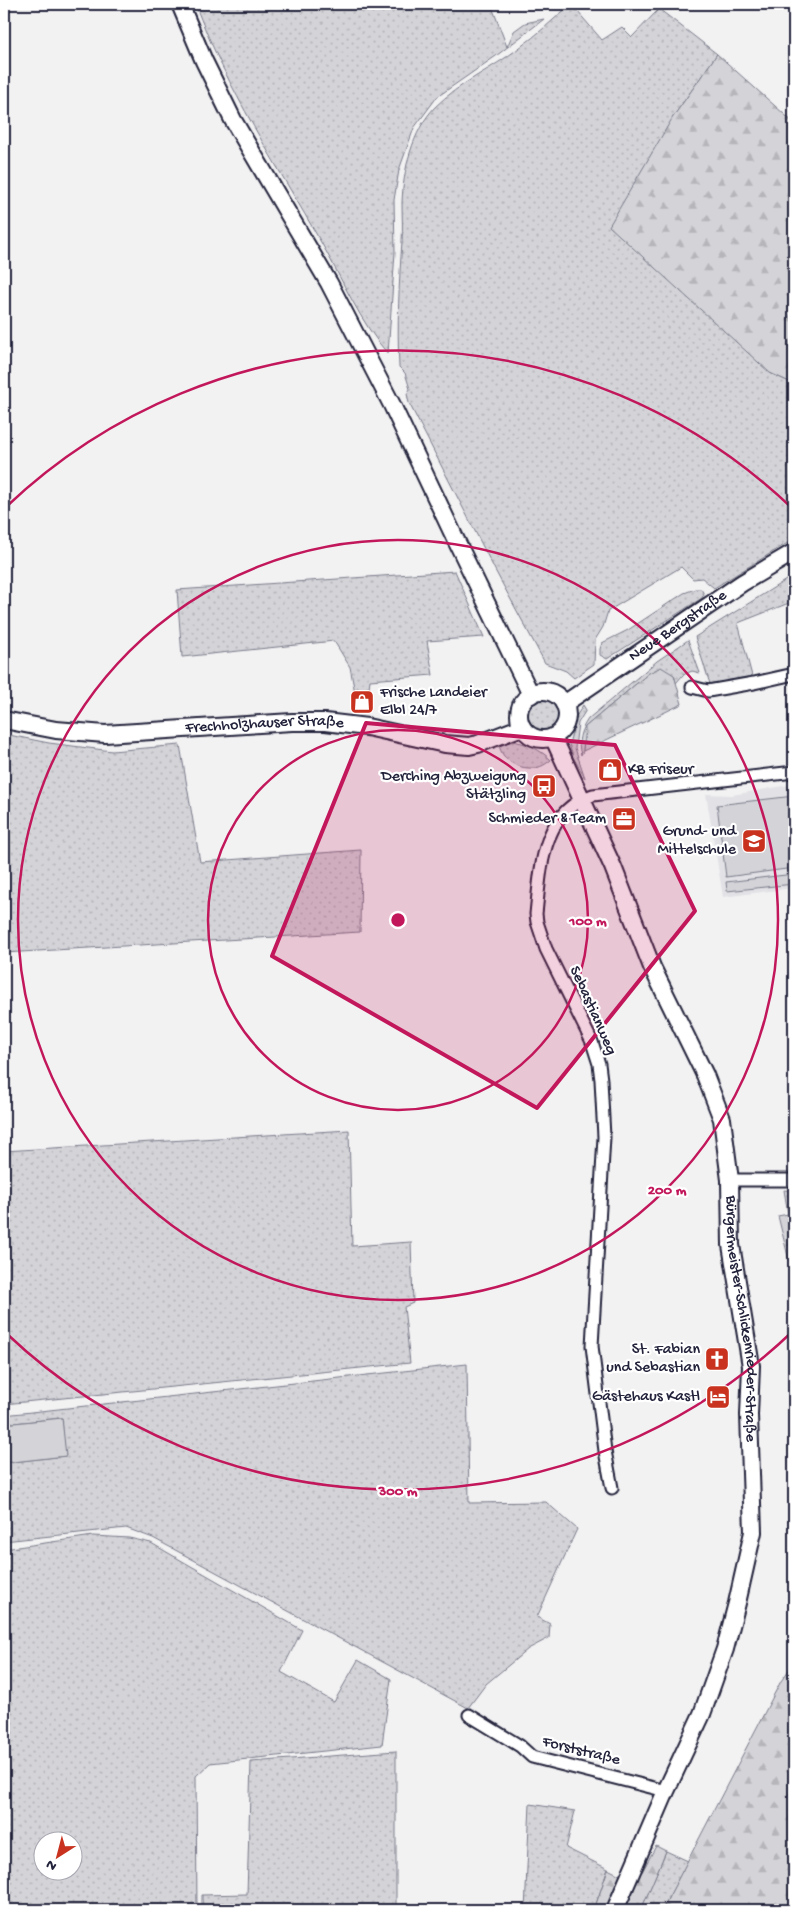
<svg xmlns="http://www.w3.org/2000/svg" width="798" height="1914" font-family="'Gochi Hand',sans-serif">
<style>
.built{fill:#e2e2e6}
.grass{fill:url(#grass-dots);stroke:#7a7a8a;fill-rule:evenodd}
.forest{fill:url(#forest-firs);stroke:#7a7a8a}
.pitch{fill:#d3d3d8;stroke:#7a7a8a}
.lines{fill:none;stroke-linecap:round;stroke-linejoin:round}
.street-casing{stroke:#22223b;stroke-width:15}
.secondary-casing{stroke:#22223b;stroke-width:20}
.street{stroke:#fff;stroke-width:11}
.secondary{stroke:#fff;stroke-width:16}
.marked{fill:#c2185b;fill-opacity:0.2;stroke:#c2185b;stroke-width:4;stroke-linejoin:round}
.ring{fill:none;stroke:#c2185b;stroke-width:2.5}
.labels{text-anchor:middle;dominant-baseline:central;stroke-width:4.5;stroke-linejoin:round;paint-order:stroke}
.street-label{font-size:16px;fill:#22223b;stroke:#fff}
.poi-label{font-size:16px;fill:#22223b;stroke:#fff;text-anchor:end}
.centre{fill:#c2185b;stroke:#fff;stroke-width:2.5}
.ring-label{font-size:15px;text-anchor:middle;font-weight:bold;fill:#c2185b;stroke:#fff;stroke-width:4.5;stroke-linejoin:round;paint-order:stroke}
</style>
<defs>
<pattern id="grass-dots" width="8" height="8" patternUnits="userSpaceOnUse" patternTransform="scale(1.25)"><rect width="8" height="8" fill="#d3d3d8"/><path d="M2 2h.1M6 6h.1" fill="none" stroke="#b5b5ba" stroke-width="1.8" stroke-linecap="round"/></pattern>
<pattern id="forest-firs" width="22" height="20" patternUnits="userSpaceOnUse" patternTransform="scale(1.25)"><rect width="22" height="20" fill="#d3d3d8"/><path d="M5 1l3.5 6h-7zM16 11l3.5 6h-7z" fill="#b5b5ba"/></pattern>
</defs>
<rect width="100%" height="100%" fill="#f2f2f3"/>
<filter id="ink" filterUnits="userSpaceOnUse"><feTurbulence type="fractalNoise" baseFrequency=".02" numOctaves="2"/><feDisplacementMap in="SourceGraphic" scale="10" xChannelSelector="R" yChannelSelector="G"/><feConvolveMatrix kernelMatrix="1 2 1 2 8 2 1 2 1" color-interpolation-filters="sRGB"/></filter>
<g filter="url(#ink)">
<path class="built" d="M794 784V888L723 897 706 794 732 795Z"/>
<path class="grass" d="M195 4H491L507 47 514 31 525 23 544 19 496 56 437 97 414 128 399 170 394 200 395 252 388 354C360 322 343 281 322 244 277 165 227 89 195 4Z
M571 4 602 40 622 27 632 37 659 9 717 54 673 117 770 373 794 384V539L714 588 702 578 693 579 681 567 608 611 603 627 595 640 594 664 574 678 566 671 545 663 496 572 409 403 407 394 410 389 405 373 399 367C397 324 399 283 402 241 403 228 402 216 402 203 403 171 412 131 435 107 459 83 492 69 519 48 537 35 554 19 571 4Z
M455 571 484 637 427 641 433 675 370 680 368 696 356 698 350 667 334 641 182 657 177 590Z
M794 575V612L793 613 789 603 738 623 752 676 710 684 695 637Z
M695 589H701L704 594 702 598 607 659 600 655V649L602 643 628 630 684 593Z
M688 640 700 673 692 671 683 675 676 683 674 675 649 673 585 727 583 751 581 755C577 741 580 731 588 719L657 661Z
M525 716a18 18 0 1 1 36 0a18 18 0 1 1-36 0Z
M583 705 586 710 578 723 575 748 585 778 573 757 569 744 577 715Z
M4 734 49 743 112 751 180 745 200 862 361 850 360 932 4 953Z
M511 741C525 742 541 750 551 760 546 764 540 768 533 768 517 769 502 760 499 745Z
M349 1130 352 1246 411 1242 413 1303 404 1307 410 1363 4 1404V1298L7 1294 4 1289V1151Z
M467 1364 469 1503 546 1502 577 1529 537 1617 550 1624 549 1638 528 1649 486 1684 468 1708 153 1538 126 1528 4 1541V1463L65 1456 62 1418 4 1424V1415Z
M93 1536 129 1538 151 1543 302 1630 281 1672 334 1702 358 1660 391 1679 382 1745 210 1763 196 1776 197 1910H4V1549ZM42 1842H72V1872H42Z
M396 1751V1910H202V1895L247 1894 251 1762Z
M530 1804 575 1811 566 1848 608 1869 594 1910H525Z
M666 1851 688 1861 662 1910H641Z"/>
<path class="forest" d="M717 54 794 123V384L770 373 609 226 673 117Z
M661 667 674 675 682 704 583 751 585 727 649 673Z
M784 1190 794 1191V1281L778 1216 788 1214Z
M794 1663V1910H662L781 1681Z
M656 1846 666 1851 641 1910H594L608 1869 622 1876 642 1872Z"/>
<path class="pitch" d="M794 796V868L726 877 717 805Z
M794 874V884L727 891 726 882Z
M62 1418 66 1456 4 1463V1424Z"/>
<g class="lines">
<defs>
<path id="street" d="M692 687 708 691 754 683 794 674
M730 1180H794
M612 1488 605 1451 592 1346 604 1137 601 1080 599 1064 592 1042 546 949 537 922 536 914C541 868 541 812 593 795L794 772
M469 1715 520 1746 532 1757 666 1791"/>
<g id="secondary">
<path d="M180 4 204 61 233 120 329 283 392 405 454 536 531 695"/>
<circle cx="543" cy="715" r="24"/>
<path id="s1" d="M564 704 742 583 794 552"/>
<path id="s2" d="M4 720 56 730 105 734 292 722H325L367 727 445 744 469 746 478 744 522 727"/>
<path id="s3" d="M553 737 613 867 652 967 705 1075 722 1119 730 1180 731 1245 751 1366 749 1415 753 1532 737 1603 725 1649 702 1714 666 1791 615 1910"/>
</g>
</defs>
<use href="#street" class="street-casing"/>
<use href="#secondary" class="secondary-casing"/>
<use href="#street" class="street"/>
<use href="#secondary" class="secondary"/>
</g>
</g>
<path class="marked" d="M366 723 615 745 695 911 537 1108 272 956Z"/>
<g class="ring">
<circle cx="398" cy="920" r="190"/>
<circle cx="398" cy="920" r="380"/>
<path d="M794 1330A570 570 0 0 1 6 1333M6 507A570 570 0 0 1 794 510"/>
</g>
<defs>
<symbol id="shop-square" viewBox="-11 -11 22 22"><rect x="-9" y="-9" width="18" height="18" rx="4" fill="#c8321e" stroke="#fff"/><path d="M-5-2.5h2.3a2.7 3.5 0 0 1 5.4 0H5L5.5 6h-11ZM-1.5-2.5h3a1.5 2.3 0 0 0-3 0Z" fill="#fff"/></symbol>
<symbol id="bus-square" viewBox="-11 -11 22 22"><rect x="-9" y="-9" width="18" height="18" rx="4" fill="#c8321e" stroke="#fff"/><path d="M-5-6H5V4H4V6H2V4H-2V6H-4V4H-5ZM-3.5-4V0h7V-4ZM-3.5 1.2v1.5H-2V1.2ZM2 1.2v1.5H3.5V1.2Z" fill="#fff"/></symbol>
<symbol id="office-square" viewBox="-11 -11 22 22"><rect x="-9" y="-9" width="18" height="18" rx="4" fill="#c8321e" stroke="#fff"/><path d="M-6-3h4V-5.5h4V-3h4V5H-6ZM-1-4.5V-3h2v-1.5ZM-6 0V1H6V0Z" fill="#fff"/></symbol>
<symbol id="school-square" viewBox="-11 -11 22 22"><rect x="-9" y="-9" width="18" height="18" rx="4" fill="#c8321e" stroke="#fff"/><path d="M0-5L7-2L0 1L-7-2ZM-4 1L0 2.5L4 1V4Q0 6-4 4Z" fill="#fff"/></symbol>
<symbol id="church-square" viewBox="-11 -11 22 22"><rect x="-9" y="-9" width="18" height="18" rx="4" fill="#c8321e" stroke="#fff"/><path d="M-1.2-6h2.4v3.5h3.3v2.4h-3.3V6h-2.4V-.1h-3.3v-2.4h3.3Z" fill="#fff"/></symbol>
<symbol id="hotel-square" viewBox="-11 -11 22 22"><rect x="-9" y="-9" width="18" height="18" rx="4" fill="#c8321e" stroke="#fff"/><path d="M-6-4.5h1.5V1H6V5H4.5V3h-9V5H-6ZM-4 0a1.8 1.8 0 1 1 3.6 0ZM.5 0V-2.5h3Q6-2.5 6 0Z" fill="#fff"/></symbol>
</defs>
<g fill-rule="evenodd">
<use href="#shop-square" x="348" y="688" width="28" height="28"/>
<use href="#shop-square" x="596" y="756" width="28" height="28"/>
<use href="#bus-square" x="530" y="772" width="28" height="28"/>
<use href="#office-square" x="610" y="805" width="28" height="28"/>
<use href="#school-square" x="740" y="827" width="28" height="28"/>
<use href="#church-square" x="703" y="1345" width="28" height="28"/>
<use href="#hotel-square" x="704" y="1383" width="28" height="28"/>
</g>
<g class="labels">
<g class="street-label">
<text stroke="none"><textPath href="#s1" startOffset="138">Neue Bergstraße</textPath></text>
<text stroke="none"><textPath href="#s2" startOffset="262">Frechholzhauser Straße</textPath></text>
<text transform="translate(592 1011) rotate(66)">Sebastianweg</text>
<text stroke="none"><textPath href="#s3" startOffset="619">Bürgermeister-Schlickenrieder-Straße</textPath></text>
<text transform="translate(581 1752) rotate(14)">Forststraße</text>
</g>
<g class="poi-label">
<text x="380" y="693" text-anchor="start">Frische Landeier<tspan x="380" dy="18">Elbl 24/7</tspan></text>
<text x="628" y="770" text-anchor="start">KB Friseur</text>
<text x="526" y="777">Derching Abzweigung<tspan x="526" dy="18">Stätzling</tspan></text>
<text x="606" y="819">Schmieder &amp; Team</text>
<text x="736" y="832">Grund- und<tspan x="736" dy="18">Mittelschule</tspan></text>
<text x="700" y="1350">St. Fabian<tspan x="700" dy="18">und Sebastian</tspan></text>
<text x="700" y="1397">Gästehaus Kastl</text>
</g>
</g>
<circle cx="398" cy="920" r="8" class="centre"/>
<g class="ring-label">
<text x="588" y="925">100 m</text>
<text x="667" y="1194">200 m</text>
<text x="398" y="1495">300 m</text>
</g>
<rect width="798" height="1914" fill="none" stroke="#fff" stroke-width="20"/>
<rect x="10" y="10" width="778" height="1894" fill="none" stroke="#22223b" stroke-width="2" filter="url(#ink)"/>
<g transform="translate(58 1856) rotate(216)"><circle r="24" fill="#ffffff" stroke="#a7a7b1"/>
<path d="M0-4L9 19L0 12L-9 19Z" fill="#c8321e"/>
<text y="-8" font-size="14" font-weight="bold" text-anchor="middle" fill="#22223b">N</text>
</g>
</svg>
